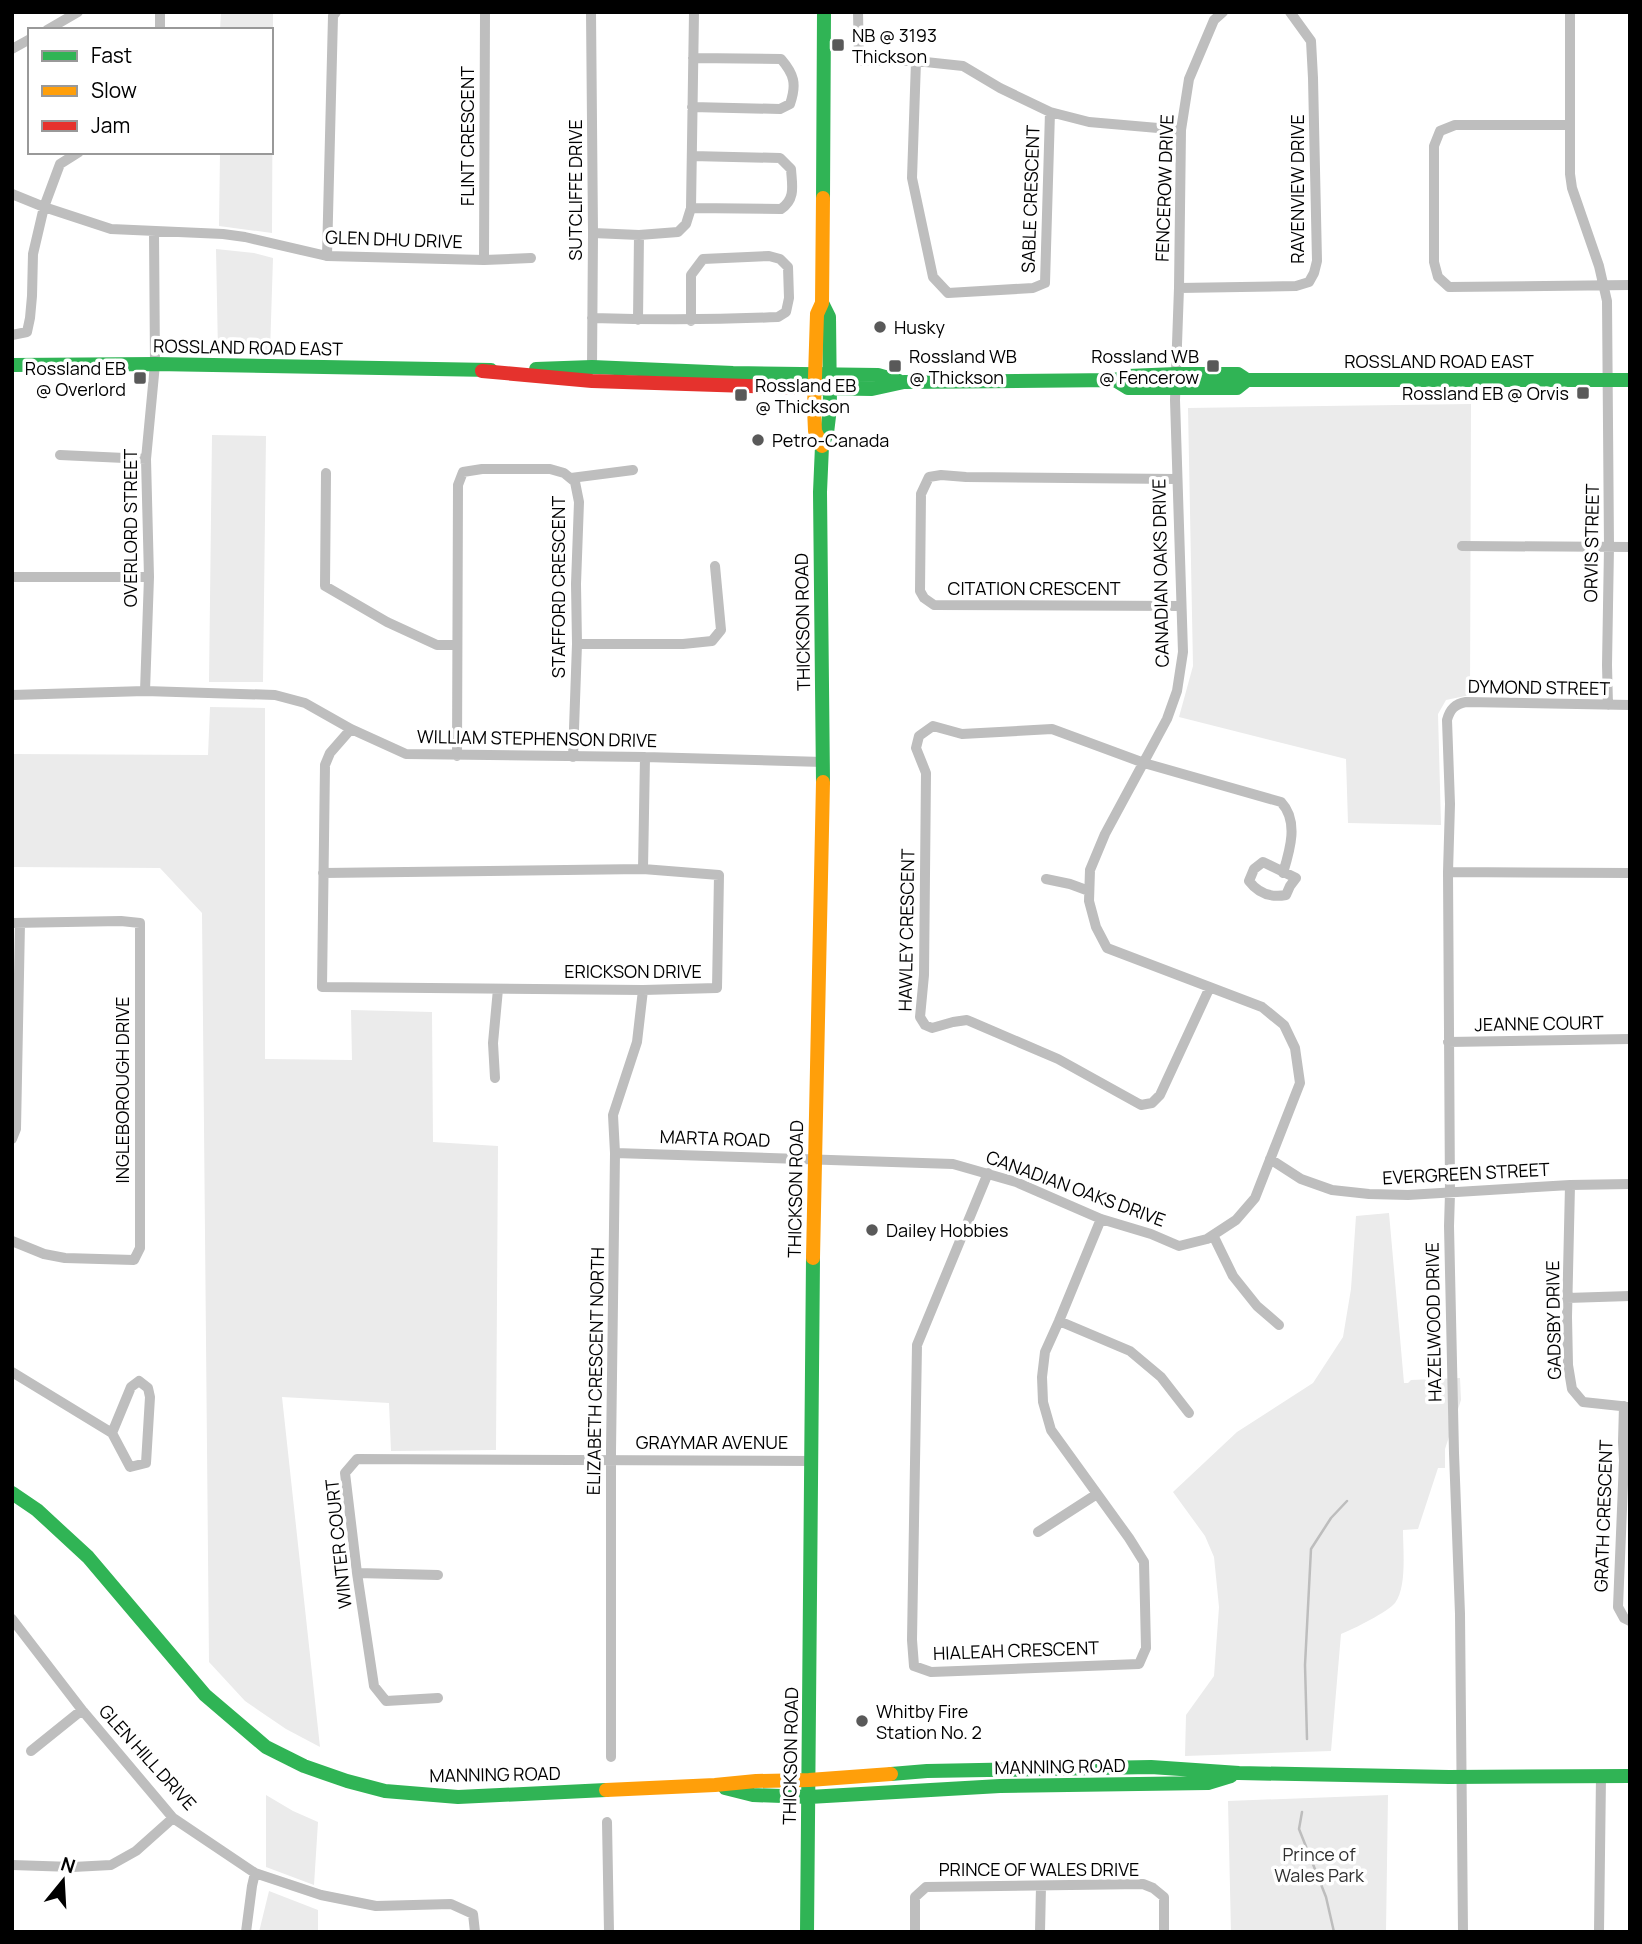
<svg xmlns="http://www.w3.org/2000/svg" width="1642" height="1944" font-family="Manrope,sans-serif">
<style>
.green{fill:#ebebeb}
.lines{fill:none;stroke-linecap:round;stroke-linejoin:round}
.stream{stroke:#bdbdbd;stroke-width:2.5}
.street{stroke:#bebebe;stroke-width:10}
.fast{stroke:#30b455;stroke-width:14}
.slow{stroke:#ff9f0a;stroke-width:14}
.jam{stroke:#e5322d;stroke-width:14}
.poi-dot{fill:#595959;stroke:#fff;stroke-width:2.5}
.labels{text-anchor:middle;dominant-baseline:central;stroke-width:7;stroke-linejoin:round;paint-order:stroke}
.poi-label{font-size:18px;fill:#000;stroke:#fff;text-anchor:start}
.street-label{font-size:18px;fill:#000;stroke:#fff}
.park-label{font-size:18px;fill:#313131;stroke:#fff}
</style>
<rect width="100%" height="100%" fill="#fff"/>
<path class="green" d="M221 12H273L272 233 219 226 220 152H271V30H220Z
M216 249 254 253 273 258 270 352H218Z
M1471 404 1470 695 1446 700 1438 714 1441 825 1348 823 1346 759 1179 717 1193 666 1188 408Z
M212 435 266 436 263 682H209Z
M210 707 265 708V1059L352 1060 351 1010 432 1012 433 1142 498 1146 496 1450 391 1451 389 1403 282 1397 320 1747 286 1729 245 1701 209 1662 202 913 160 868 12 867V754L208 755Z
M1389 1213 1404 1383H1408L1411 1380 1460 1378 1461 1400 1445 1449V1468H1438L1418 1529 1403 1530C1403 1550 1407 1587 1395 1603 1389 1611 1352 1630 1341 1634L1331 1751 1185 1756 1186 1715 1214 1676 1219 1607 1214 1557 1205 1536 1173 1492 1237 1432 1313 1383 1343 1337 1351 1289 1356 1216Z
M266 1795 293 1811 318 1822 314 1885 266 1867Z
M1388 1795 1386 1932H1231L1228 1801Z
M269 1891 318 1910V1932H259Z"/>
<g class="lines">
<path class="stream" d="M1307 1739 1305 1665 1311 1549 1331 1518 1347 1501
M1302 1812 1299 1829 1326 1897 1334 1932"/>
<path class="street" d="M160 12V30
M591 12 593 233 592 367
M858 12 859 61H916L963 66 1000 88 1050 112 1089 122 1181 130
M1570 12V174L1572 188 1599 266 1607 301 1609 547 1607 665 1608 705
M47 30 78 12
M12 49 30 39
M916 61 912 178 933 277 948 293 1033 288 1045 283 1050 112
M692 107 780 109 790 104C797 84 794 74 781 59L693 58
M1569 125H1455L1440 131 1434 146V262L1438 277 1449 287 1630 285
M12 194 44 207 111 229 223 234 245 237 327 256 484 260 531 258
M691 208 781 209C796 199 792 185 791 169L780 158 692 156
M593 233 639 235 678 232 686 224 691 208 694 12
M327 256 333 16 336 12
M484 260 485 12
M1179 288 1296 286 1309 282 1314 273 1317 261 1313 78 1311 41 1290 12
M592 318C654 320 715 320 778 317L786 312 789 298 788 267 780 259 769 256 703 259 691 275V321
M638 320 639 235
M12 335 27 332 30 318 32 296 33 254 44 207 60 164 79 152
M60 455 146 459
M326 473 325 586 387 622 437 645H456
M571 478 633 470
M1177 479 966 477 941 475 929 477 921 494 920 591 924 598 934 605 1181 606
M1462 546 1630 547
M12 577H149
M577 644H683L712 641 721 630 715 566
M145 691 149 577 146 459 155 364 154 232
M12 695 145 691 275 695 305 703 351 729 406 754 645 757 823 762
M457 756 458 485 463 472 482 469H550L564 473 575 482 579 502 576 584 577 644 573 757
M1263 862 1296 878 1290 886 1286 895C1270 898 1258 893 1249 881L1254 869Z
M643 869 645 757
M1448 872 1630 873
M323 873 643 869 719 875 717 988 643 990 322 987 325 765 330 753 351 729
M1046 879 1070 884 1089 891
M12 923 121 921 140 923V1248L134 1260 65 1258 44 1254 12 1241
M1210 987 1160 1095 1152 1103 1141 1105 1058 1059 967 1020 953 1022 932 1028 925 1025 920 1017 924 975 926 773 916 748 919 736 933 726 962 734 1052 729 1144 763 1281 802C1299 821 1290 850 1283 873
M1448 1042 1630 1039
M495 1078 493 1043 498 989
M12 1139 16 1129 20 923
M615 1153 953 1164 1016 1182 1101 1219 1151 1234 1179 1246 1207 1239 1236 1220 1255 1198 1300 1083 1295 1048 1284 1025 1262 1007 1107 948 1096 927 1089 901 1090 870 1105 834 1167 719 1177 691 1183 652 1175 400 1179 288 1181 130 1189 79 1214 20 1223 12
M1270 1159 1301 1179 1332 1190 1369 1194 1408 1195 1570 1185 1630 1184
M988 1173 917 1345 912 1640 914 1666 931 1672 1139 1664 1146 1648 1144 1562 1129 1538 1051 1430 1043 1402 1042 1377 1045 1352 1059 1321 1101 1219
M1570 1185 1567 1317 1568 1365 1572 1389 1583 1402 1630 1407
M1213 1235 1233 1276 1257 1306 1279 1325
M1567 1298 1630 1296
M1059 1321 1130 1351 1161 1377 1189 1413
M12 1372 112 1433 130 1467 146 1463 150 1397 148 1388 139 1381 131 1387 112 1433
M1624 1406 1623 1442 1624 1460 1618 1607 1624 1618 1630 1621
M1038 1532 1097 1494
M357 1573 438 1575
M12 1619 82 1710 173 1818 255 1873 321 1895 376 1906 451 1904 473 1914 475 1932
M438 1698 386 1701 374 1686 357 1573 345 1473 357 1459 812 1461
M31 1751 82 1710
M611 1757V1451L615 1153 613 1115 637 1042 643 990
M607 1822 609 1932
M12 1865 73 1867 111 1865 136 1851 173 1818
M246 1932 252 1886 255 1873
M915 1932V1897L926 1887 1143 1884 1153 1888 1164 1897V1932
M1040 1932 1041 1886
M1463 1932 1460 1614 1454 1453 1449 1226 1450 1193 1448 872 1450 804 1447 720C1450 709 1455 704 1466 702L1630 705
M1599 1932 1601 1776"/>
<path class="fast" d="M823 198 824 12
M822 303 829 317 830 408 827 433 822 446 820 492 823 782
M12 365 155 364 491 370
M536 369 592 367 733 373 878 375 899 381
M1115 380 1128 388H1237L1247 380
M809 388 872 389 904 382 1115 380 1128 376 1176 374H1238L1247 380H1630
M12 1493 37 1510 88 1557 205 1695 266 1747 304 1766 347 1781 385 1791 458 1797 606 1790
M891 1774 927 1771 1151 1767 1239 1773 1449 1777 1630 1776
M725 1788 753 1795 809 1797 1000 1786 1208 1783 1231 1776
M807 1932 813 1258"/>
<path class="slow" d="M822 446 815 431 814 408 817 314 822 303 823 198
M813 1258 823 782
M606 1790 715 1785 756 1781 809 1780 891 1774"/>
<path class="jam" d="M482 371 592 381 809 388"/>
</g>
<g class="poi-dot">
<rect x="831" y="38" width="14" height="14" rx="3.5"/>
<circle cx="880" cy="327" r="7"/>
<rect x="888" y="359" width="14" height="14" rx="3.5"/>
<rect x="1206" y="359" width="14" height="14" rx="3.5"/>
<rect x="133" y="371" width="14" height="14" rx="3.5"/>
<rect x="1576" y="386" width="14" height="14" rx="3.5"/>
<rect x="734" y="388" width="14" height="14" rx="3.5"/>
<circle cx="758" cy="440" r="7"/>
<circle cx="872" cy="1230" r="7"/>
<circle cx="862" cy="1721" r="7"/>
</g>
<g class="labels">
<g class="poi-label">
<text x="852" y="35">NB @ 3193<tspan x="852" dy="21">Thickson</tspan></text>
<text x="894" y="327">Husky</text>
<text x="909" y="356">Rossland WB<tspan x="909" dy="21">@ Thickson</tspan></text>
<text x="1199" y="356" text-anchor="end">Rossland WB<tspan x="1199" dy="21">@ Fencerow</tspan></text>
<text x="126" y="368" text-anchor="end">Rossland EB<tspan x="126" dy="21">@ Overlord</tspan></text>
<text x="755" y="385">Rossland EB<tspan x="755" dy="21">@ Thickson</tspan></text>
<text x="1569" y="393" text-anchor="end">Rossland EB @ Orvis</text>
<text x="772" y="440">Petro-Canada</text>
<text x="886" y="1230">Dailey Hobbies</text>
<text x="876" y="1711">Whitby Fire<tspan x="876" dy="21">Station No. 2</tspan></text>
</g>
<g class="street-label">
<text transform="translate(467 136) rotate(-90)">FLINT CRESCENT</text>
<text transform="translate(1164 188) rotate(-88)">FENCEROW DRIVE</text>
<text transform="translate(1297 189) rotate(-90)">RAVENVIEW DRIVE</text>
<text transform="translate(575 190) rotate(-90)">SUTCLIFFE DRIVE</text>
<text transform="translate(1030 199) rotate(-88)">SABLE CRESCENT</text>
<text transform="translate(394 239) rotate(2)">GLEN DHU DRIVE</text>
<text transform="translate(248 347) rotate(1)">ROSSLAND ROAD EAST</text>
<text x="1439" y="361">ROSSLAND ROAD EAST</text>
<text transform="translate(130 528) rotate(-90)">OVERLORD STREET</text>
<text transform="translate(1591 543) rotate(-89)">ORVIS STREET</text>
<text transform="translate(1160 573) rotate(-91)">CANADIAN OAKS DRIVE</text>
<text transform="translate(558 587) rotate(-90)">STAFFORD CRESCENT</text>
<text x="1034" y="588">CITATION CRESCENT</text>
<text transform="translate(802 622) rotate(-91)">THICKSON ROAD</text>
<text transform="translate(1539 687) rotate(1)">DYMOND STREET</text>
<text transform="translate(537 738) rotate(1)">WILLIAM STEPHENSON DRIVE</text>
<text transform="translate(906 930) rotate(-89)">HAWLEY CRESCENT</text>
<text x="633" y="971">ERICKSON DRIVE</text>
<text transform="translate(1539 1023) rotate(-1)">JEANNE COURT</text>
<text transform="translate(122 1090) rotate(-90)">INGLEBOROUGH DRIVE</text>
<text transform="translate(715 1138) rotate(2)">MARTA ROAD</text>
<text transform="translate(1466 1173) rotate(-3)">EVERGREEN STREET</text>
<text transform="translate(1076 1188) rotate(20)">CANADIAN OAKS DRIVE</text>
<text transform="translate(795 1189) rotate(-89)">THICKSON ROAD</text>
<text transform="translate(1553 1320) rotate(-91)">GADSBY DRIVE</text>
<text transform="translate(1433 1322) rotate(-91)">HAZELWOOD DRIVE</text>
<text transform="translate(595 1371) rotate(-89)">ELIZABETH CRESCENT NORTH</text>
<text x="712" y="1442">GRAYMAR AVENUE</text>
<text transform="translate(1603 1516) rotate(-88)">GRATH CRESCENT</text>
<text transform="translate(338 1544) rotate(-96)">WINTER COURT</text>
<text transform="translate(1016 1650) rotate(-2)">HIALEAH CRESCENT</text>
<text transform="translate(790 1756) rotate(-89)">THICKSON ROAD</text>
<text transform="translate(148 1757) rotate(48)">GLEN HILL DRIVE</text>
<text transform="translate(1060 1766) rotate(-1)">MANNING ROAD</text>
<text transform="translate(495 1774) rotate(-1)">MANNING ROAD</text>
<text x="1039" y="1869">PRINCE OF WALES DRIVE</text>
</g>
<g class="park-label">
<text x="1319" y="1854">Prince of<tspan x="1319" dy="21">Wales Park</tspan></text>
</g>
</g>
<rect width="1642" height="1944" fill="none" stroke="#000000" stroke-width="28"/>
<rect x="28" y="28" width="245" height="126" fill="#ffffff" stroke="#999999" stroke-width="2"/>
<rect x="42" y="51" width="35" height="10" fill="#30b455" stroke="#999999" stroke-width="2"/>
<text x="91" y="63" font-size="21" fill="#000000">Fast</text>
<rect x="42" y="86" width="35" height="10" fill="#ff9f0a" stroke="#999999" stroke-width="2"/>
<text x="91" y="98" font-size="21" fill="#000000">Slow</text>
<rect x="42" y="121" width="35" height="10" fill="#e5322d" stroke="#999999" stroke-width="2"/>
<text x="91" y="133" font-size="21" fill="#000000">Jam</text>
<g transform="translate(63 1881) rotate(18)" stroke="#ffffff" stroke-width="5" paint-order="stroke">
<path d="M0-5L12 26L0 18L-12 26Z" fill="#000000"/>
<text y="-10" font-size="19" font-weight="bold" text-anchor="middle" fill="#000000">N</text>
</g>
</svg>
